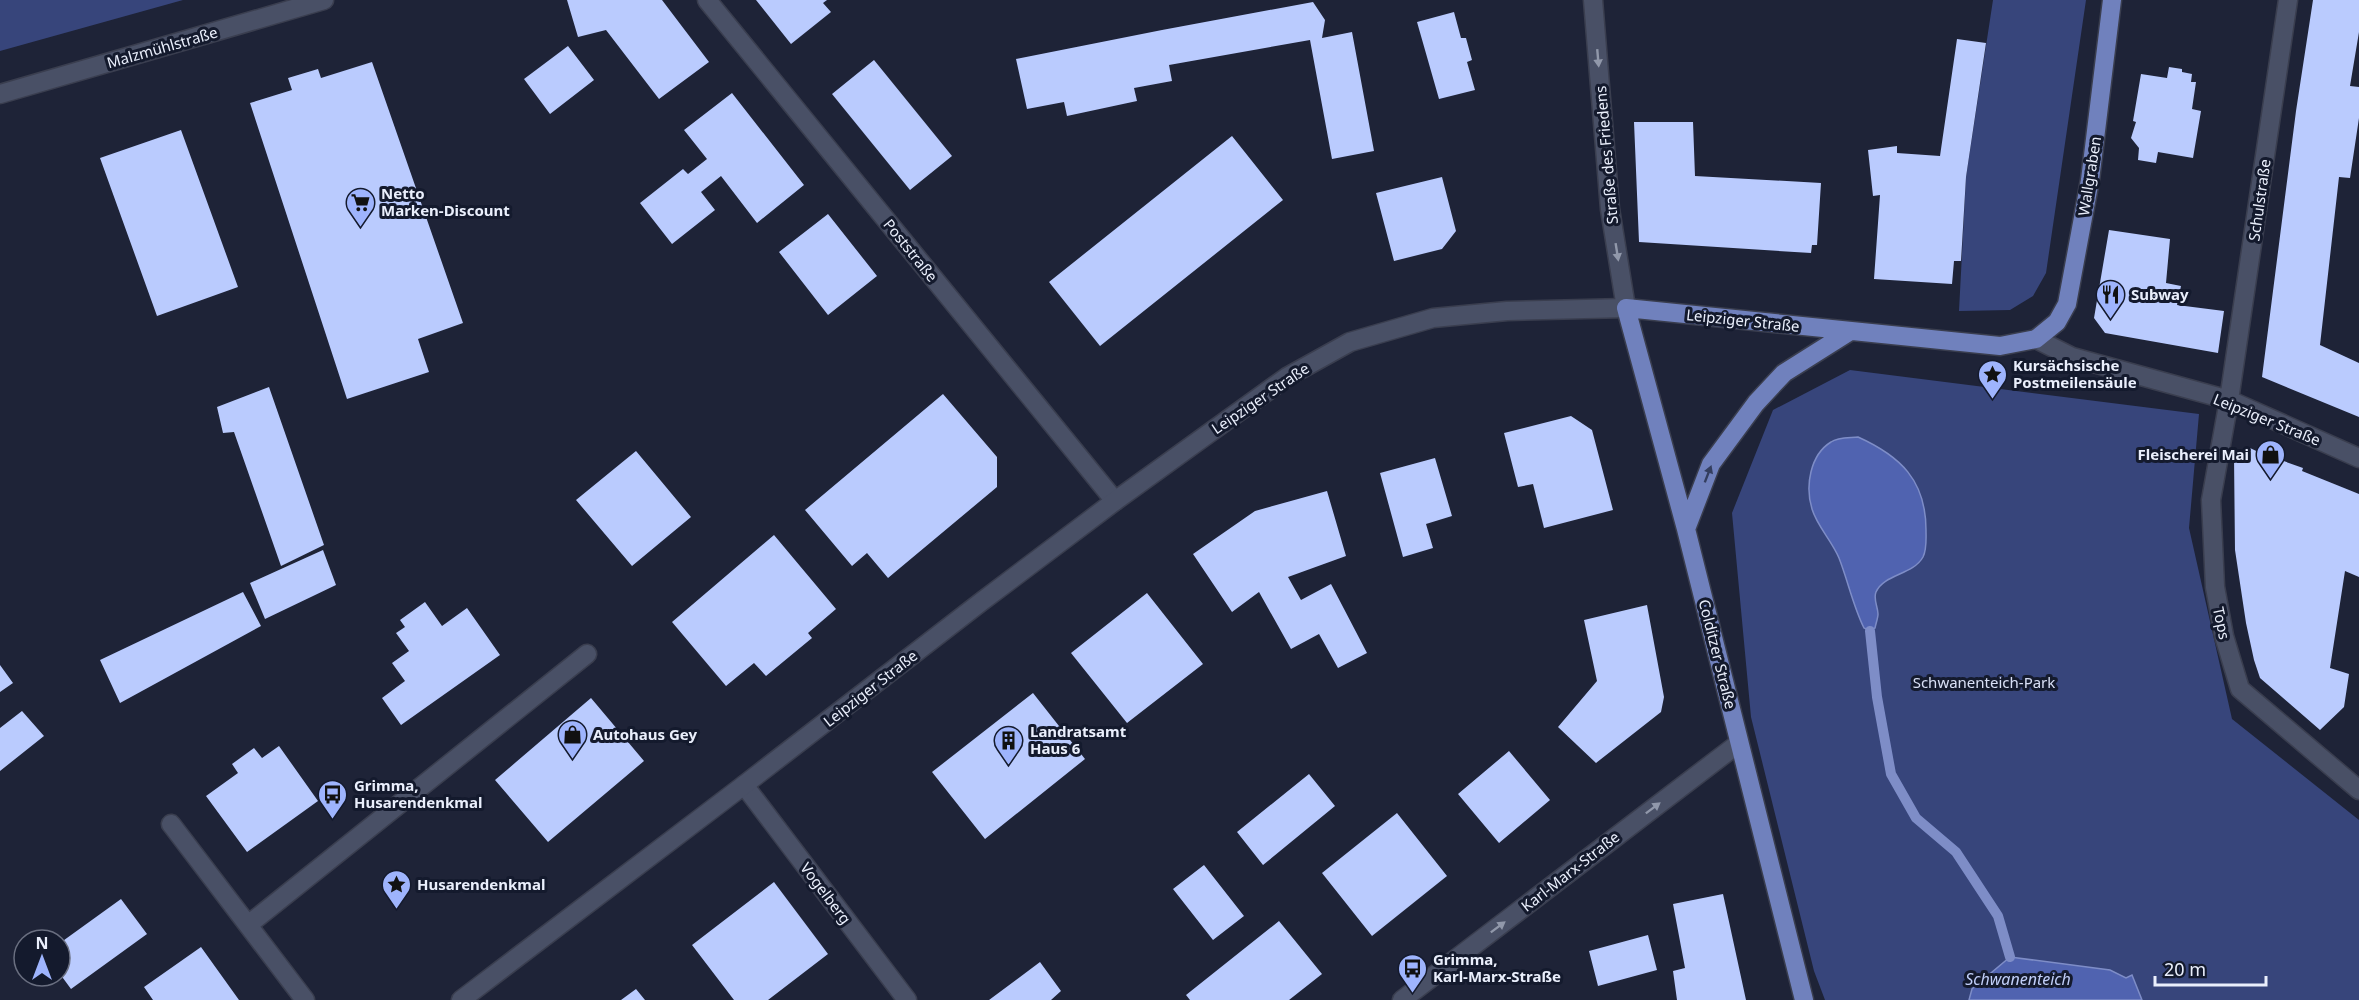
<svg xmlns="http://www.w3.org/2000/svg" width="2359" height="1000" font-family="'Noto Sans',sans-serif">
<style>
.green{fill:#37457b}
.water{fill:#5063b0;stroke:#7e8dc7;stroke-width:1.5}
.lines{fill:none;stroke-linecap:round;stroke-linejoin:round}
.stream{stroke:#7e8dc7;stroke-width:10}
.building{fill:#bacbfe}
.minor-casing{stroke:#3a3e4f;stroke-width:21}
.tertiary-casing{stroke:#3a3e4f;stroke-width:21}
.secondary-casing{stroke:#3a3e4f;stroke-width:21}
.primary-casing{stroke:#3a3e4f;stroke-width:21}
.minor{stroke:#495066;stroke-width:18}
.tertiary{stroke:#495066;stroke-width:18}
.secondary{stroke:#495066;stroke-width:18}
.primary{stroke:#7081bd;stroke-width:18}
.oneway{fill:#9198aa}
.oneway2{fill:#343e5f}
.labels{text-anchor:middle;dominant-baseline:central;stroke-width:6;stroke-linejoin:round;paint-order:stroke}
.street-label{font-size:15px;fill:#eaeffc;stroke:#141a2d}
.poi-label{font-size:15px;font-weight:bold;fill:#eaeffc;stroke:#141a2d;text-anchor:start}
.park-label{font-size:15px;fill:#d9e0f6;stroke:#141a2d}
.water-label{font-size:16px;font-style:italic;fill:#c1cff9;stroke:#141a2d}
</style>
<rect width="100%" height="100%" fill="#1e2337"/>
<path class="green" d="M0 0H183L0 51Z
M1993 0H2086L2046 273 2033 296 2010 310 1959 311 1966 177Z
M1850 370 2199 414 2189 528 2232 719 2359 820V1000H1825L1814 971 1751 717 1732 513 1773 410Z"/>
<path class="water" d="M1858 437C1900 456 1926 480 1926 530 1926 538 1927 549 1923 557 1913 575 1884 574 1876 592 1873 599 1878 607 1878 614 1878 618 1876 623 1875 628L1870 631 1864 628C1853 606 1848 581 1839 558 1832 541 1817 526 1812 509 1805 486 1810 455 1831 442 1838 437 1850 438 1858 437Z
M2010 957 2110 970 2126 978 2132 975 2142 1000H1969L1972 989Z"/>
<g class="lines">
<path class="stream" d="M1870 631 1877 697 1891 774 1916 818 1956 852 1998 916 2010 957"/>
</g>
<path class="building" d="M567 0H662L709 62 659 99 606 30 578 37Z
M756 0H827L823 3 831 12 791 44Z
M2313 0H2359V32L2350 86 2359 87V118L2350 178 2339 177 2320 345 2359 363V417L2262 377 2296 111Z
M1313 2 1325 20 1322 38 1352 32 1374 151 1332 159 1310 40 1169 65 1172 81 1134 88 1137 101 1067 116 1064 102 1027 109 1016 59 1162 30Z
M1454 12 1461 38H1466L1472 60 1467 62 1475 90 1439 99 1417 22Z
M1957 39 1986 43 1966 177 1961 261H1954L1952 284 1874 279 1880 195 1873 196 1868 150 1897 146V153L1940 156Z
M568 46 594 80 550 114 524 79Z
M874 60 952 156 910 190 832 94Z
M372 62 463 323 418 339 429 372 347 399 250 103 292 90 288 78 318 69 321 78Z
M2169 67 2182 69V72L2192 74 2191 82H2196L2192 109 2201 111 2193 158 2158 152 2156 163 2138 160 2139 148 2131 138 2136 122 2133 121 2141 74 2167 78Z
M732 93 804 185 757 223 721 176 701 192 715 210 672 244 640 203 683 169 688 174 707 159 684 130Z
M1634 122H1693L1695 176 1821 183 1817 245H1812L1811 253 1639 242Z
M181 130 238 287 157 316 100 158Z
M1232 136 1283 200 1100 346 1049 282Z
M1442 177 1456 231 1442 249 1394 261 1376 193Z
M828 214 877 276 828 315 779 252Z
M2109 230 2170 239 2166 283 2181 286 2177 305 2224 311 2218 353 2105 333 2094 318Z
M269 387 324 545 281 566 234 432 223 433 217 407Z
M943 394 997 457V487L888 578 867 553 852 566 805 510Z
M1571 416 1592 430 1613 510 1544 528 1533 484 1518 487 1504 433Z
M2250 448 2277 461 2278 459 2303 468 2302 471 2359 494V577L2345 571 2330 668 2349 674 2344 707 2320 730 2260 678 2254 660 2246 623 2235 550 2234 456Z
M636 451 691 517 632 566 576 500Z
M1435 458 1452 516 1426 524 1433 548 1403 557 1380 473Z
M1327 491 1346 556 1288 577 1301 600 1331 584 1367 653 1338 668 1319 634 1291 649 1259 592 1232 612 1193 554 1255 511Z
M774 535 836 609 808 633 812 638 766 676 754 663 726 686 672 622Z
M323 550 336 585 265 619 250 583Z
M243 592 261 626 120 703 100 660Z
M1147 593 1203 664 1127 723 1071 653Z
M425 602 442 626 467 608 500 655 401 725 382 698 405 681 392 663 409 651 396 633 405 627 400 620Z
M1647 605 1664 697 1661 712 1596 763 1558 727 1597 681 1584 620Z
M0 665 13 683 0 692Z
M1033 693 1085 759 985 839 932 772Z
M591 698 644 761 548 842 495 780Z
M22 711 44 736 0 771V728Z
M279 746 318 801 247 852 206 796 238 773 232 764 254 748 262 758Z
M1509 751 1550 800 1499 843 1458 794Z
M1309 774 1335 806 1263 865 1237 832Z
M1397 813 1447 876 1372 936 1322 873Z
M1204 865 1244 916 1213 940 1173 889Z
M774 882 828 954 768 1000H734L692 945Z
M1723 894 1746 1000H1677L1673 971 1685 968 1673 904Z
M121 899 147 934 71 989 60 974V943Z
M1279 921 1322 974 1289 1000H1190L1186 995Z
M1648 935 1657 970 1598 986 1589 951Z
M201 947 239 1000H153L144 987Z
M1040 962 1061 991 1051 1000H989Z
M636 989 645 1000H621Z"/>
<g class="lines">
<defs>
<path id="minor" d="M707 0 1115 501
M2288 0 2229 400 2211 500 2215 587 2224 636 2240 689 2359 790
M0 94 324 0
M2036 339 2072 357 2229 400 2359 458
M744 785 907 1000
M171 824 305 1000
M248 925 587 654
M1402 1000 1739 743"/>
<path id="tertiary" d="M1593 0 1610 209 1626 308"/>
<path id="secondary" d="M461 1000 744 785 981 602 1115 501 1287 377 1350 342 1433 318 1507 311 1626 308"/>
<path id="primary" d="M1686 529 1711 464 1756 403 1784 373 1849 332
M1804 1000 1686 529 1626 308 2000 346 2036 339 2057 322 2067 304 2090 180 2112 0"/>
</defs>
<use href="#minor" class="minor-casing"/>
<use href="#tertiary" class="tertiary-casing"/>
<use href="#secondary" class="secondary-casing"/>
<use href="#primary" class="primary-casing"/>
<use href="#minor" class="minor"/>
<use href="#tertiary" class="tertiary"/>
<use href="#secondary" class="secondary"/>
<use href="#primary" class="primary"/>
</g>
<defs><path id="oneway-solid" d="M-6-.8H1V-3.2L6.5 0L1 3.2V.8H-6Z" transform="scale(1.5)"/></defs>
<g class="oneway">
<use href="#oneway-solid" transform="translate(1598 58) rotate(85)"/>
<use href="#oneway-solid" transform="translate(1617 252) rotate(81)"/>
<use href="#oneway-solid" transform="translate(1653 808) rotate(-37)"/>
<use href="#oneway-solid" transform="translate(1498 927) rotate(-37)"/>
</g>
<use class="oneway2" href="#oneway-solid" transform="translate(1708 474) rotate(-69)"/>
<defs>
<symbol id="supermarket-pin" viewBox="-11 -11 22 30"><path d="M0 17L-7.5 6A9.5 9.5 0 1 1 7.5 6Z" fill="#9eb4fd" stroke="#141a2d"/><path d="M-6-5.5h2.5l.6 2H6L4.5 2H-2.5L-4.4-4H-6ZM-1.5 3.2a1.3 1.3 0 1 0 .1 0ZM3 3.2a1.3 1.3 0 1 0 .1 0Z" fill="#111"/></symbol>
<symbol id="restaurant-pin" viewBox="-11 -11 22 30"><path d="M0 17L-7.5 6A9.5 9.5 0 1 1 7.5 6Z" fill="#9eb4fd" stroke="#141a2d"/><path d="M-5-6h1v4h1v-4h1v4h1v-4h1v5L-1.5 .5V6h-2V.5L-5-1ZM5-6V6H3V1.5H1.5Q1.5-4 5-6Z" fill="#111"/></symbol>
<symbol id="sight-pin" viewBox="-11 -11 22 30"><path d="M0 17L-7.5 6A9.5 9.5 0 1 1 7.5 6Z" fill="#9eb4fd" stroke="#141a2d"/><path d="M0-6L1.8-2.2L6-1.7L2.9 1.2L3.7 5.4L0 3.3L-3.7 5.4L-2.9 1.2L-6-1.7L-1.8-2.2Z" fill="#111"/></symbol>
<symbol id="shop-pin" viewBox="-11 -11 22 30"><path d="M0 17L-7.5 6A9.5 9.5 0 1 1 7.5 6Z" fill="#9eb4fd" stroke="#141a2d"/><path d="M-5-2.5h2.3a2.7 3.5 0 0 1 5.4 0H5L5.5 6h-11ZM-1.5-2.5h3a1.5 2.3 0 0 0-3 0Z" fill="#111"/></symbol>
<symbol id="building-pin" viewBox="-11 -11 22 30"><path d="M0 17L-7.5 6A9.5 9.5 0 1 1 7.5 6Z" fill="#9eb4fd" stroke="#141a2d"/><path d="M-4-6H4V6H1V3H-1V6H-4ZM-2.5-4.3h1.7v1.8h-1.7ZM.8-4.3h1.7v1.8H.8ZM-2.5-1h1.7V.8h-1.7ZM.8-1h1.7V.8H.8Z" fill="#111"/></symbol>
<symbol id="bus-pin" viewBox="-11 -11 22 30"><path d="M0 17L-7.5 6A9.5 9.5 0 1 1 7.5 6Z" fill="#9eb4fd" stroke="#141a2d"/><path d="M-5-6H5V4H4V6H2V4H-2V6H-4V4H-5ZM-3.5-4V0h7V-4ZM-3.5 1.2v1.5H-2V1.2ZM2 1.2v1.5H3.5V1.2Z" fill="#111"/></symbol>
</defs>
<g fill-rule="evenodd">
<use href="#supermarket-pin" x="344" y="186" width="33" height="45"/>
<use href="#restaurant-pin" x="2094" y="278" width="33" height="45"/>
<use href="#sight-pin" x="1976" y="358" width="33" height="45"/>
<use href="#shop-pin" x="2254" y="438" width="33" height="45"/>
<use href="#shop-pin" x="556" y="718" width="33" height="45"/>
<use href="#building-pin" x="992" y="724" width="33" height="45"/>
<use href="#bus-pin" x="316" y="778" width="33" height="45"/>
<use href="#sight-pin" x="380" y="868" width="33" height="45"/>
<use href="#bus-pin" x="1396" y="952" width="33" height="45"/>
</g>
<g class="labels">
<g class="street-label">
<text transform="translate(162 47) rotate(-16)">Malzmühlstraße</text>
<text transform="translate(1606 155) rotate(-95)">Straße des Friedens</text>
<text transform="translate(2089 176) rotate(-81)">Wallgraben</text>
<text transform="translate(2259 200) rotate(-82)">Schulstraße</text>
<text transform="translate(911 250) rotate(51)">Poststraße</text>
<text transform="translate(1743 320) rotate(6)">Leipziger Straße</text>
<text transform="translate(1260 398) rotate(-34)">Leipziger Straße</text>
<text transform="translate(2267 419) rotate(22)">Leipziger Straße</text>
<text transform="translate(2222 623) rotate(78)">Tops</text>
<text transform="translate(1718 654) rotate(76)">Colditzer Straße</text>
<text transform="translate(870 688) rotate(-38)">Leipziger Straße</text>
<text transform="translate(1570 871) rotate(-38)">Karl-Marx-Straße</text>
<text transform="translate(826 893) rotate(53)">Vogelberg</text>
</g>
<g class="poi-label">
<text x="381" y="193">Netto<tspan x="381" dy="17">Marken-Discount</tspan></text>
<text x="2131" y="294">Subway</text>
<text x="2013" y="365">Kursächsische<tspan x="2013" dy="17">Postmeilensäule</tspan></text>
<text x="2249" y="454" text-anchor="end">Fleischerei Mai</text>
<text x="1030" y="731">Landratsamt<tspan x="1030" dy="17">Haus 6</tspan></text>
<text x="593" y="734">Autohaus Gey</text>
<text x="354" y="785">Grimma,<tspan x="354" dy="17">Husarendenkmal</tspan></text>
<text x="417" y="884">Husarendenkmal</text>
<text x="1433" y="959">Grimma,<tspan x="1433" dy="17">Karl-Marx-Straße</tspan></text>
</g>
<g class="park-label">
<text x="1984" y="682">Schwanenteich-Park</text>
</g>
<g class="water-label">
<text x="2018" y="979">Schwanenteich</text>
</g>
</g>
<g transform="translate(42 958)"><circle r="28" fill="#141a2d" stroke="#6a6f80" stroke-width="1.5"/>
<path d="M0-4.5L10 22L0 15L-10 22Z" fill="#9eb4fd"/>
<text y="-9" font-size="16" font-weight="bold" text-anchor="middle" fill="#eaeffc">N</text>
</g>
<path d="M2155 976v9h111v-9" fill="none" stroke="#eaeffc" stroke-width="3"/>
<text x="2164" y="976" font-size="18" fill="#eaeffc" stroke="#141a2d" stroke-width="4.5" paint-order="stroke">20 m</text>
</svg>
